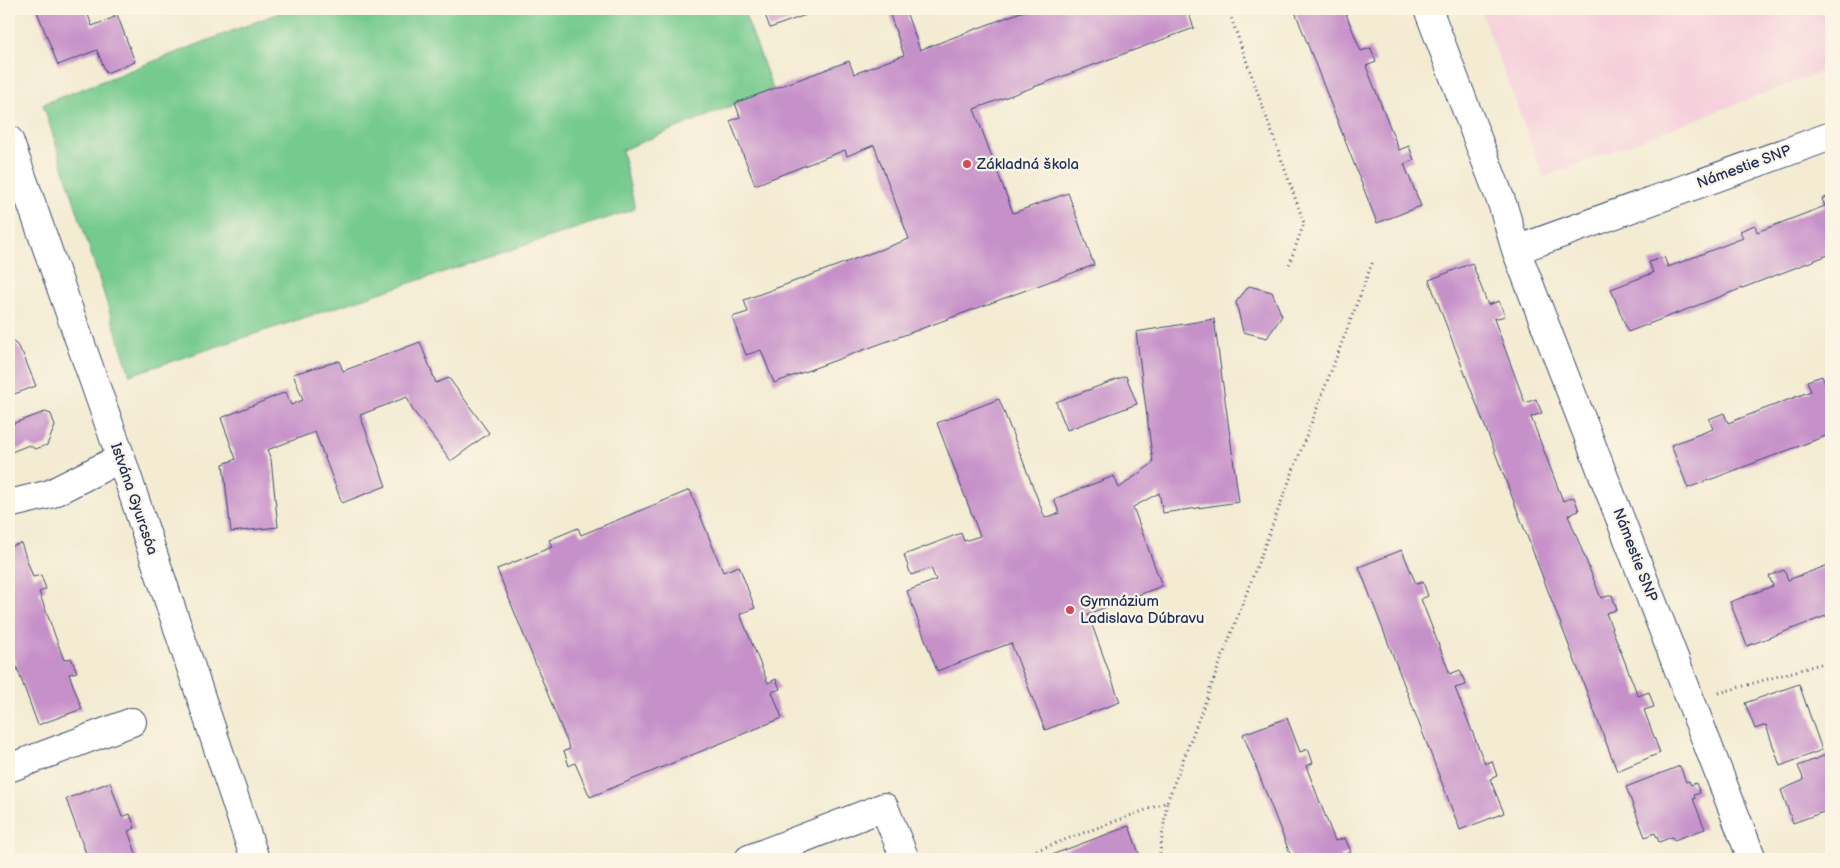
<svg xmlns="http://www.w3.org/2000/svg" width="1840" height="868" font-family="'Balsamiq Sans',sans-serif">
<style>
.built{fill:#f5cfdb}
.green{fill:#74ca8e;stroke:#487c76}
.building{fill:#c690c9}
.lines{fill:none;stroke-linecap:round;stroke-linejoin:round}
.minor-casing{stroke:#3b4b6f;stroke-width:30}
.path{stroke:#3b4b6f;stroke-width:3;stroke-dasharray:1 4;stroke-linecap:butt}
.minor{stroke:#fff;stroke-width:28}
.poi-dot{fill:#d1495b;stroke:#fcf5e5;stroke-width:2}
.labels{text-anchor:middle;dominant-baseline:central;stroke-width:4.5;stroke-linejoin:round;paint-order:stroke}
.poi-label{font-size:15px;fill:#1b2f5e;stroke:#fcf5e5;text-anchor:start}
.street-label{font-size:15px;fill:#1b2f5e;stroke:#fcf5e5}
</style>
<rect width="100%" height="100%" fill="#fcf5e5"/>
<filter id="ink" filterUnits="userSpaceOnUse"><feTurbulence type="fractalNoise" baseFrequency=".02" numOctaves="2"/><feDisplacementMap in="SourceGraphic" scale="10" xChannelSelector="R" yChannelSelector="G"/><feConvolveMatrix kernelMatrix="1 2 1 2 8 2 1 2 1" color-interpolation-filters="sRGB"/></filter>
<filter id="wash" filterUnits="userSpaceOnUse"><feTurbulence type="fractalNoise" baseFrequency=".0096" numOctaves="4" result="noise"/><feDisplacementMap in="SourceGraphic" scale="20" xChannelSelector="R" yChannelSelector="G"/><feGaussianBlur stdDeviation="1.12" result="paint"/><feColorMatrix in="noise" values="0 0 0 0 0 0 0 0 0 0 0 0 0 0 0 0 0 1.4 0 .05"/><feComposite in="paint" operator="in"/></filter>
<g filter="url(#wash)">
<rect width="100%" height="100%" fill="#f3ebd2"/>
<path class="built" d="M1480 9H1831V68L1544 177Z"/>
<path class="green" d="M289 9H743L773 89 622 150 635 209 130 375 43 104Z"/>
<g id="blocks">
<path class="building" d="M36 9H86L92 26 115 17 111 9H115L135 62 106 73 97 50 58 65Z
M763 9H822L770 28Z
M888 9H905L920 50 1029 9H1187L1194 28 974 109 1013 213 1068 193 1094 265 774 383 761 350 746 355 732 317 748 312 744 300 909 239 874 145 847 156 845 150 755 185 730 121 740 117 735 103 849 61 854 74 904 55Z
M1294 9H1344L1361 51 1371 48 1376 62 1366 66 1399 150 1409 146 1414 160 1404 164 1421 206 1377 223Z
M1831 195V254L1628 332 1611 289 1653 273 1649 262 1664 257 1668 267 1684 261 1743 238 1740 231 1755 225 1757 232 1825 206 1822 199Z
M1472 263 1488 305 1499 301 1505 316 1494 319 1525 403 1536 399 1542 413 1531 417 1563 501 1574 497 1579 511 1568 515 1601 598 1612 595 1617 610 1606 613 1638 696 1649 692 1654 707 1644 710 1660 753 1617 771 1429 280Z
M1249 286 1272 292 1282 316 1267 338 1243 332 1236 302Z
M1214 319 1239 502 1163 513 1159 493 1133 507 1162 586 1088 614 1120 702 1045 730 1011 643 937 671 907 591 936 580 931 568 911 575 904 555 961 533 964 541 980 536 937 423 999 399 1045 518 1059 513 1054 499 1114 476 1119 488 1153 463 1136 332Z
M9 339 16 344 23 354 36 386 9 396Z
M420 342 436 383 449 378 489 433 451 461 412 409 407 397 360 415 386 486 342 503 315 432 267 450 271 459 278 527 231 532 223 464 236 459 221 418 286 392 291 405 303 400 293 374 339 361 343 371Z
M1126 376 1137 404 1067 430 1056 402Z
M1822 376 1826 386 1831 384V434L1688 488 1671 445 1713 429 1709 419 1724 413 1728 423 1811 391 1807 381Z
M45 412 51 414 55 426 47 445 35 449 29 445 9 453V425Z
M690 490 723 572 739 566 755 608 740 614 768 683 776 679 780 689 772 692 782 718 590 797 575 763 569 766 564 751 570 749 497 569 552 547 549 540 578 528 581 535Z
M21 543 33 577 41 575 46 589 39 592 64 660 71 658 77 672 69 674 82 709 38 725 9 646V547Z
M1402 550 1416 584 1423 582 1428 596 1421 599 1450 674 1460 670 1466 685 1455 688 1485 764 1492 761 1497 776 1490 779 1504 813 1460 830 1359 567Z
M1831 564V614L1747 646 1730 602 1773 586 1769 576 1784 570 1788 580Z
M1799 684 1822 750 1780 766 1766 725 1755 729 1745 703Z
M1287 718 1300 752 1308 749 1313 763 1306 766 1335 841 1345 838 1351 852 1340 856 1342 859H1292L1243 734Z
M1831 753V815L1829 810 1793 823 1781 790 1804 780 1798 766Z
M1680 766 1686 782 1689 781 1691 785 1696 783 1700 793 1694 795 1695 799H1693L1705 829 1674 840 1672 837 1659 842 1655 833 1645 837 1626 787Z
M110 782 122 817 130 814 135 828 128 831 138 859H88L66 799Z
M1129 826 1141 859H1041L1062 851Z"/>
</g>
</g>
<g filter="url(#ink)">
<use href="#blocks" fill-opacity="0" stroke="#3b4b6f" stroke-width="1"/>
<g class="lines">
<defs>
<path id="minor" d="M1428 9 1503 206 1516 250 1752 859
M9 140 121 458 255 859
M1516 250 1831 136
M9 504 50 494 121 458
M9 768 132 722
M749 859 884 807 905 859"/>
</defs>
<use href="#minor" class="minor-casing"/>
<path class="path" d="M1228 9 1304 223 1288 268
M1719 693 1831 661
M1013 859 1167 802 1373 261
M1159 859 1167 802"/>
<use href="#minor" class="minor"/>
</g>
</g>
<g class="poi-dot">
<circle cx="967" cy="164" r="5"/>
<circle cx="1070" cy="610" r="5"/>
</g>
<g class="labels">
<g class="poi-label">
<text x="977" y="164">Základná škola</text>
<text x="1080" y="601">Gymnázium<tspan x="1080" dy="17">Ladislava Dúbravu</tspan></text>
</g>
<g class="street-label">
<text transform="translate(1744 167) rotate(-20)">Námestie SNP</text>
<text transform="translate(134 499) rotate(71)">Istvána Gyurcsóa</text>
<text transform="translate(1635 555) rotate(69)">Námestie SNP</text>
</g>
</g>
<rect width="1840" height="868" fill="none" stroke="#fcf5e5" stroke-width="30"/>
</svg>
